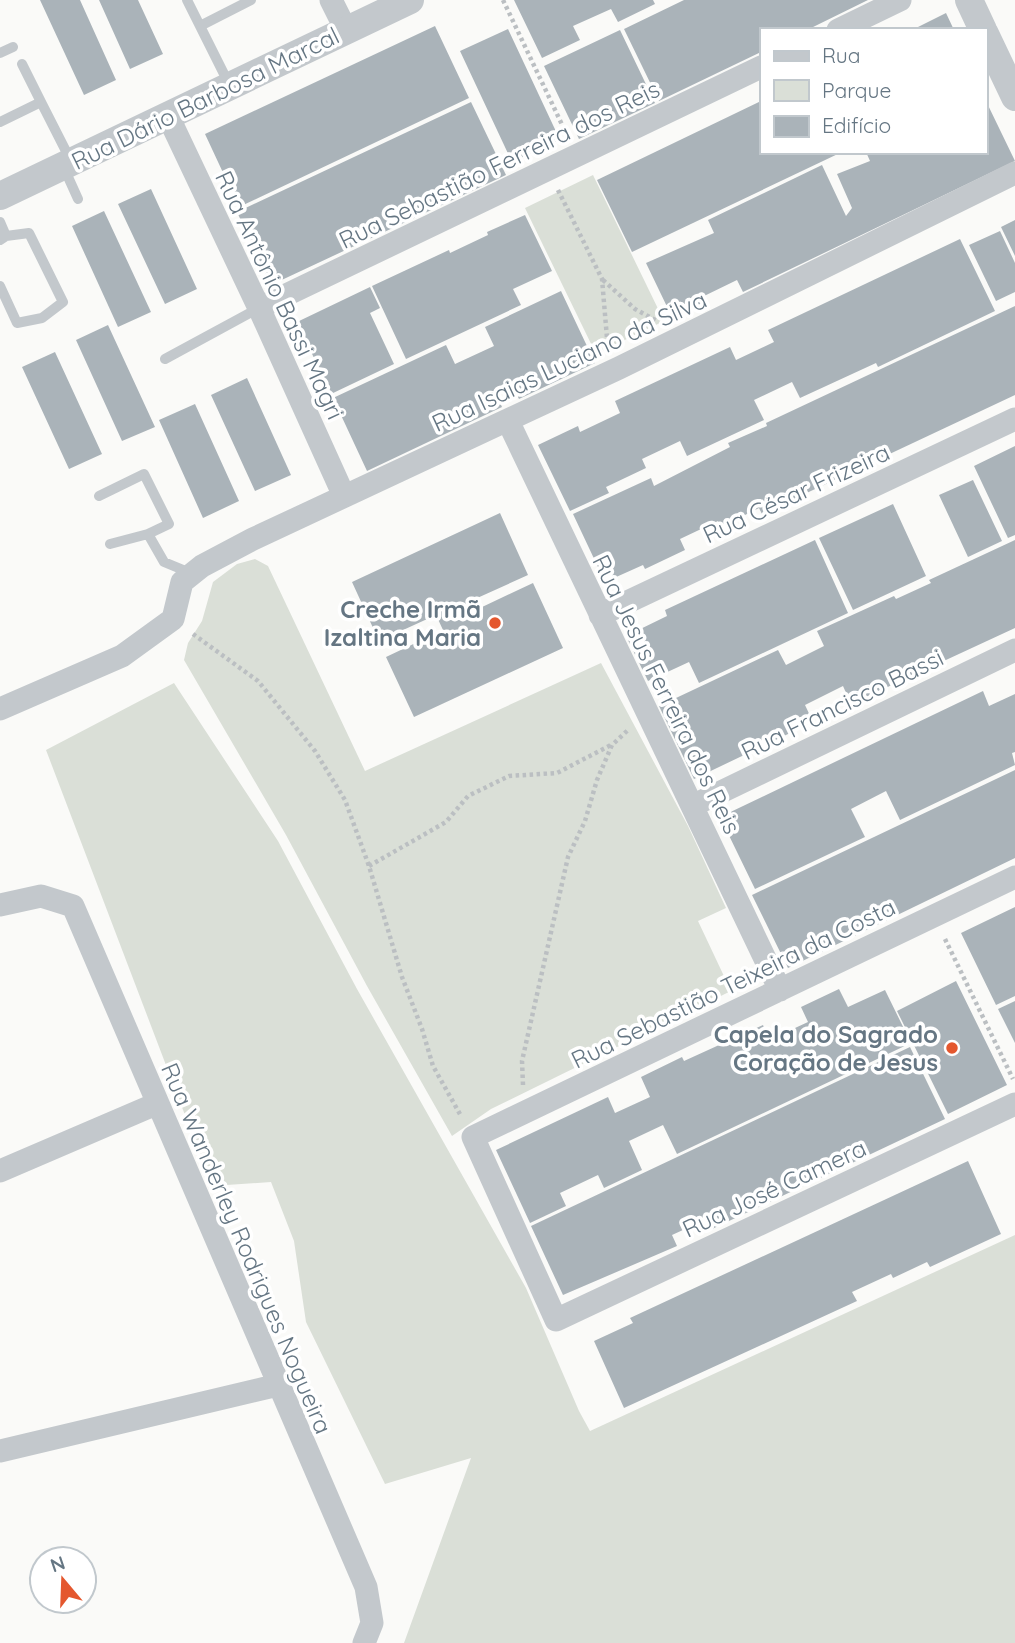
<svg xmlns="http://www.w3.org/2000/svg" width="1015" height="1643" font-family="Quicksand,sans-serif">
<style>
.green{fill:#dadfd7}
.building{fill:#aab3b9}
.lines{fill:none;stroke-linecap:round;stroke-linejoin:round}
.path{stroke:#bbbfc2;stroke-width:4.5;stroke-dasharray:3.5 3.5;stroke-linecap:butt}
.service{stroke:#c3c8cc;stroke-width:10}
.minor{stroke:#c3c8cc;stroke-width:23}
.tertiary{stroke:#c3c8cc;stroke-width:28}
.poi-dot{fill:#e4572e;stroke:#fff;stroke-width:2.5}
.labels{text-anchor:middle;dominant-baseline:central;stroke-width:7;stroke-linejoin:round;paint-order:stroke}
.street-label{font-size:24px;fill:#657683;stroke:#fff}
.poi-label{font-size:24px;font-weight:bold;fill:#657683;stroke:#fff;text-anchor:end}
</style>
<rect width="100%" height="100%" fill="#fafaf8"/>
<path class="green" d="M593 175 664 321 596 354 525 208Z
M255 559 268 566 365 771 601 663 688 826 726 908 698 921 731 991 491 1109 452 1136 367 986 286 835 184 660 188 643 202 621 213 582 237 564Z
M174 683 278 841 357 989 526 1288 579 1411 590 1431 1015 1235V1643H404L471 1458 385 1484 306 1322 294 1241 271 1182 212 1186 46 750Z"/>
<path class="building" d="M40 0H80L116 80 84 95Z
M99 0H138L163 54 130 69Z
M514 0H653L655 4 618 22 611 9 573 26 580 40 542 58Z
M684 0H868L807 30H761V52L659 101 624 29Z
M946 13 954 30H912Z
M435 26 469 98 239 207 205 134Z
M508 29 560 140 512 162 460 51Z
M620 30 655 103 579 139 544 66Z
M985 99 1015 161 743 292 737 280 700 298 702 303 672 317 646 263 714 233 708 220 822 165 846 216 852 208 837 174 870 161 866 152H985Z
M761 101V152H842L632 252 597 180Z
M471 102 506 175 271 285 237 212Z
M151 189 197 289 165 304 118 204Z
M104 211 151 312 118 327 72 226Z
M525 215 552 271 513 289 521 305 406 359 372 286 449 250 450 253 488 235 487 232Z
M1015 220V256L1001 227Z
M1000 231 1015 263V292L996 301 969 245Z
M960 239 995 311 878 367 876 363 800 398 792 382 754 400 764 420 687 456 680 441 642 459 646 468 606 487 609 493 570 511 538 445 578 426 580 432 620 413 615 401 730 347 736 360 774 342 768 330Z
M370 287 380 308 370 313 394 364 331 394 297 322Z
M561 291 595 363 519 399 510 381 494 390 502 407 367 471 333 398 446 345 455 364 494 346 485 327Z
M1015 306V395L762 514 759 508 721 527 718 521 680 539 685 550 645 569 643 565 605 582 573 514 651 478 654 486 730 447 728 443 767 426 766 423Z
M108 325 155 427 122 441 76 340Z
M55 352 102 454 69 469 22 367Z
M247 378 291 475 255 491 211 395Z
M195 404 239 501 203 518 159 420Z
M1015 446V535L1008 538 974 466Z
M973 480 1002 541 968 557 939 495Z
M893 504 926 576 853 610 819 538Z
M500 513 528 575 475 599 480 608 533 583 563 648 414 717 386 657 443 630 436 615 379 641 352 582Z
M815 540 848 613 699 683 689 662 648 681 626 636 667 616 665 610Z
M1015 540V628L851 704 843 686 805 705 813 722 694 779 659 706 778 650 786 665 824 646 817 631 894 596 896 599 931 583 929 580Z
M983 691 989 706 1015 694V752L1012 753 1015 765 900 820 886 791 851 809 865 837 755 889 720 817Z
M1015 770V858L788 968 752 895Z
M1015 907V996L996 1005 961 933Z
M956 981 1007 1085 948 1114 897 1011Z
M839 989 848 1007 885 990 911 1043 677 1154 663 1125 629 1141 642 1170 604 1188 598 1175 560 1193 566 1206 530 1223 496 1150 608 1097 615 1113 650 1097 641 1077 682 1057 684 1061 763 1025 769 1040 808 1022 801 1007Z
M1015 1001V1043L998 1009Z
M910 1047 945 1119 712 1229 707 1219 672 1235 677 1246 563 1295 531 1226Z
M968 1161 1001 1234 930 1267 927 1262 893 1278 891 1274 852 1292 857 1301 624 1408 594 1341 633 1323 630 1318Z"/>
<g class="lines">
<path class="path" d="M503 0 566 133
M558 190 602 279 607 338 610 345
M603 280 635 309 657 321
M193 634 258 681 315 751 345 800 369 866 402 977 422 1029 433 1066 461 1116
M369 866 446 822 468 796 509 776 557 773 611 745
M945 939 1013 1079
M523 1085 522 1061 568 857 585 821 597 780 612 745 628 730"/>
<path class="service" d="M187 0 230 86
M200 26 251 0
M0 53 13 47
M22 64 41 102
M0 122 41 102 71 161
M64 168 78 199
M0 222 6 236
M0 240 6 236 29 233 63 302 42 318 17 323 0 286
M165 359 259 308
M99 496 144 474 169 524 148 534
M110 544 148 534 164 562 193 574"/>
<path class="minor" d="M331 0 346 30
M838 30 900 0
M168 116 259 308 344 496
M259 308 761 67
M508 421 780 990
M600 615 1015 419
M0 709 122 656 173 619 182 582 202 566 253 539 619 368 1015 173
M692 806 1015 650
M1015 877 473 1137 556 1320 1015 1104
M0 905 41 896 73 906 366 1587 372 1623 364 1643
M0 1171 156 1104
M0 1451 278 1385"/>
<path class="tertiary" d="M969 0 983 30
M985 34 1015 97
M0 196 410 0"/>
</g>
<g class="poi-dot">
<circle cx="495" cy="623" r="7"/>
<circle cx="952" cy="1048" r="7"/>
</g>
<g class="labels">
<g class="street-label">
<text transform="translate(205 98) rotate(-26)">Rua Dário Barbosa Marcal</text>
<text transform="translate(499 164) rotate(-26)">Rua Sebastião Ferreira dos Reis</text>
<text transform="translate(280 295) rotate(65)">Rua Antônio Bassi Magri</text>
<text transform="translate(569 361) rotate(-25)">Rua Isaias Luciano da Silva</text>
<text transform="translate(796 493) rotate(-25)">Rua César Frizeira</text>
<text transform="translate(667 694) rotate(64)">Rua Jesus Ferreira dos Reis</text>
<text transform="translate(842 704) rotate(-26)">Rua Francisco Bassi</text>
<text transform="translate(733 983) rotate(-26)">Rua Sebastião Teixeira da Costa</text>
<text transform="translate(774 1188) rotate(-25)">Rua José Camera</text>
<text transform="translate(247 1248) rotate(67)">Rua Wanderley Rodrigues Nogueira</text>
</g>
<g class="poi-label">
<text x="481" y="609">Creche Irmã<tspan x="481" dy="28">Izaltina Maria</tspan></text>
<text x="938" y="1034">Capela do Sagrado<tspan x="938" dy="28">Coração de Jesus</tspan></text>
</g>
</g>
<rect x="760" y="28" width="228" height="126" fill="#ffffff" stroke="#c1c8cd" stroke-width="2"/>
<rect x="774" y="51" width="35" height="10" fill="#c3c8cc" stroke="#c1c8cd" stroke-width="2"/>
<text x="822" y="63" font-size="21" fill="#657683">Rua</text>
<rect x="774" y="80" width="35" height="21" fill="#dadfd7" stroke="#c1c8cd" stroke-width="2"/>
<text x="822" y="98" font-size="21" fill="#657683">Parque</text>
<rect x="774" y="116" width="35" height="21" fill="#aab3b9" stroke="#c1c8cd" stroke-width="2"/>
<text x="822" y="133" font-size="21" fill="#657683">Edifício</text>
<g transform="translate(63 1580) rotate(341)"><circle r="33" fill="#ffffff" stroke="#c1c8cd" stroke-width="2"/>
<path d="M0-5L12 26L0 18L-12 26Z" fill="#e4572e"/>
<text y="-10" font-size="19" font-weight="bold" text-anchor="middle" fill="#657683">N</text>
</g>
</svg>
